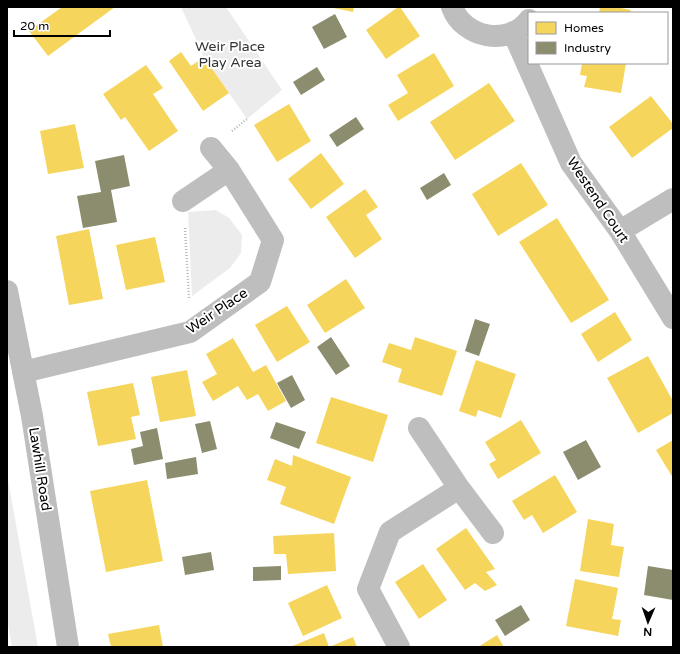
<svg xmlns="http://www.w3.org/2000/svg" width="680" height="654" font-family="'Varela Round',sans-serif">
<style>
.green{fill:#ececec}
.homes{fill:#f6d55c}
.industry{fill:#8c8c6e}
.lines{fill:none;stroke-linecap:round;stroke-linejoin:round}
.path{stroke:#b9b9b9;stroke-width:2.5;stroke-dasharray:1 2;stroke-linecap:butt}
.minor{stroke:#bebebe;stroke-width:22}
.labels{text-anchor:middle;dominant-baseline:central;stroke-width:4;stroke-linejoin:round;paint-order:stroke}
.park-label{font-size:14px;fill:#333;stroke:#fff}
.street-label{font-size:14px;fill:#000;stroke:#fff}
</style>
<rect width="100%" height="100%" fill="#fff"/>
<path class="green" d="M181 7H226L282 90 247 119 204 57Z
M216 210 229 218 242 235 241 253 230 268 192 296 188 212Z
M7 474 38 647H12L7 619Z"/>
<path class="homes" d="M62 7H115L48 56 29 31Z
M329 7H354L353 12Z
M398 7H400L420 36 386 59 366 30Z
M600 7H616L631 10 630 13H599Z
M181 52 191 66 204 57 229 93 203 111 169 61Z
M434 53 454 86 398 121 388 105 408 93 397 75Z
M582 63H626L621 93 584 87 587 76 580 75Z
M146 65 163 88 153 94 178 131 149 151 125 117 121 120 103 94Z
M489 83 515 121 455 160 430 122Z
M651 96 673 124V128L632 158 609 127Z
M289 104 311 141 277 162 254 125Z
M75 124 84 168 48 174 40 131Z
M321 153 344 184 311 209 288 179Z
M521 163 548 205 498 236 472 194Z
M365 189 378 207 366 215 382 239 355 258 326 217Z
M557 218 609 300 571 323 519 242Z
M89 229 103 299 69 305 56 236Z
M155 237 165 282 126 290 116 245Z
M346 279 365 308 325 333 307 305Z
M287 306 310 342 277 362 255 325Z
M615 312 632 340 598 362 581 334Z
M415 337 457 351 442 396 398 382 402 369 382 362 389 343 411 350Z
M233 338 253 372 266 365 286 401 268 411 258 394 247 400 238 386 213 401 202 382 217 374 206 354Z
M648 356 673 401V413L638 433 607 378Z
M476 360 516 374 501 418 478 410 476 417 459 411Z
M187 370 196 416 160 422 151 377Z
M133 383 140 415 131 417 136 439 98 446 87 392Z
M331 397 388 415 373 462 316 443Z
M521 420 541 453 498 479 489 464 496 460 485 442Z
M673 440V478L656 450Z
M293 455 351 477 334 524 280 504 286 487 267 480 275 459 292 466Z
M555 475 577 512 543 533 532 515 524 520 512 501Z
M147 480 163 561 106 572 90 491Z
M588 519 614 524 611 545 624 547 619 577 580 571Z
M466 528 495 569 486 572 497 585 485 591 475 583 465 590 436 549Z
M334 533 336 571 288 574 286 554H274L273 536Z
M423 564 447 600 419 619 395 582Z
M575 579 618 588 612 619 621 620 618 636 566 626Z
M327 585 342 618 303 636 288 603Z
M159 625 163 647H111L108 634Z
M324 633 329 647 353 637 357 647H290Z
M497 635 504 647H478Z"/>
<path class="industry" d="M335 14 347 37 324 49 312 27Z
M317 67 325 80 301 95 293 82Z
M356 117 364 129 337 147 329 135Z
M124 155 130 186 111 190 117 222 83 228 77 196 101 192 95 161Z
M444 173 451 185 427 200 420 188Z
M475 319 490 324 479 356 465 351Z
M331 337 350 366 336 375 317 347Z
M292 375 305 400 291 408 277 383Z
M210 421 217 449 202 453 195 424Z
M276 422 306 432 299 449 270 438Z
M157 428 163 459 134 465 131 449 143 446 140 432Z
M586 440 601 467 578 480 563 452Z
M196 457 198 474 167 479 165 463Z
M211 552 214 570 185 575 182 557Z
M281 566V580L253 581V567Z
M648 566 673 570V600L644 595Z
M521 605 530 620 505 636 495 620Z"/>
<g class="lines">
<path class="path" d="M232 131 247 119
M185 228 189 298"/>
<path class="minor" d="M452 7C463 38 509 47 529 20
M513 32 571 163 620 231 673 318
M183 201 229 170
M620 231 673 199
M7 291 32 416 68 647
M23 372 190 332 260 282 273 240 229 170 211 148
M419 428 459 488
M399 647 368 589 390 532 459 488 493 533"/>
</g>
<g class="labels">
<g class="park-label">
<text x="230" y="46">Weir Place<tspan x="230" dy="16">Play Area</tspan></text>
</g>
<g class="street-label">
<text transform="translate(598 200) rotate(56)">Westend Court</text>
<text transform="translate(217 311) rotate(-34)">Weir Place</text>
<text transform="translate(40 469) rotate(81)">Lawhill Road</text>
</g>
</g>
<rect width="680" height="654" fill="none" stroke="#000000" stroke-width="16"/>
<rect x="528" y="12" width="140" height="52" fill="#ffffff" stroke="#999999"/>
<rect x="536" y="22" width="20" height="12" fill="#f6d55c" stroke="#999999"/>
<text x="564" y="32" font-size="12" fill="#000000">Homes</text>
<rect x="536" y="42" width="20" height="12" fill="#8c8c6e" stroke="#999999"/>
<text x="564" y="52" font-size="12" fill="#000000">Industry</text>
<g transform="translate(648 622) rotate(182)" stroke="#ffffff" stroke-width="3" paint-order="stroke">
<path d="M0-3L7 15L0 10L-7 15Z" fill="#000000"/>
<text y="-6" font-size="11" font-weight="bold" text-anchor="middle" fill="#000000">N</text>
</g>
<path d="M14 30v6h96v-6" fill="none" stroke="#000000" stroke-width="2"/>
<text x="20" y="30" font-size="12" fill="#000000" stroke="#ffffff" stroke-width="3" paint-order="stroke">20 m</text>
</svg>
